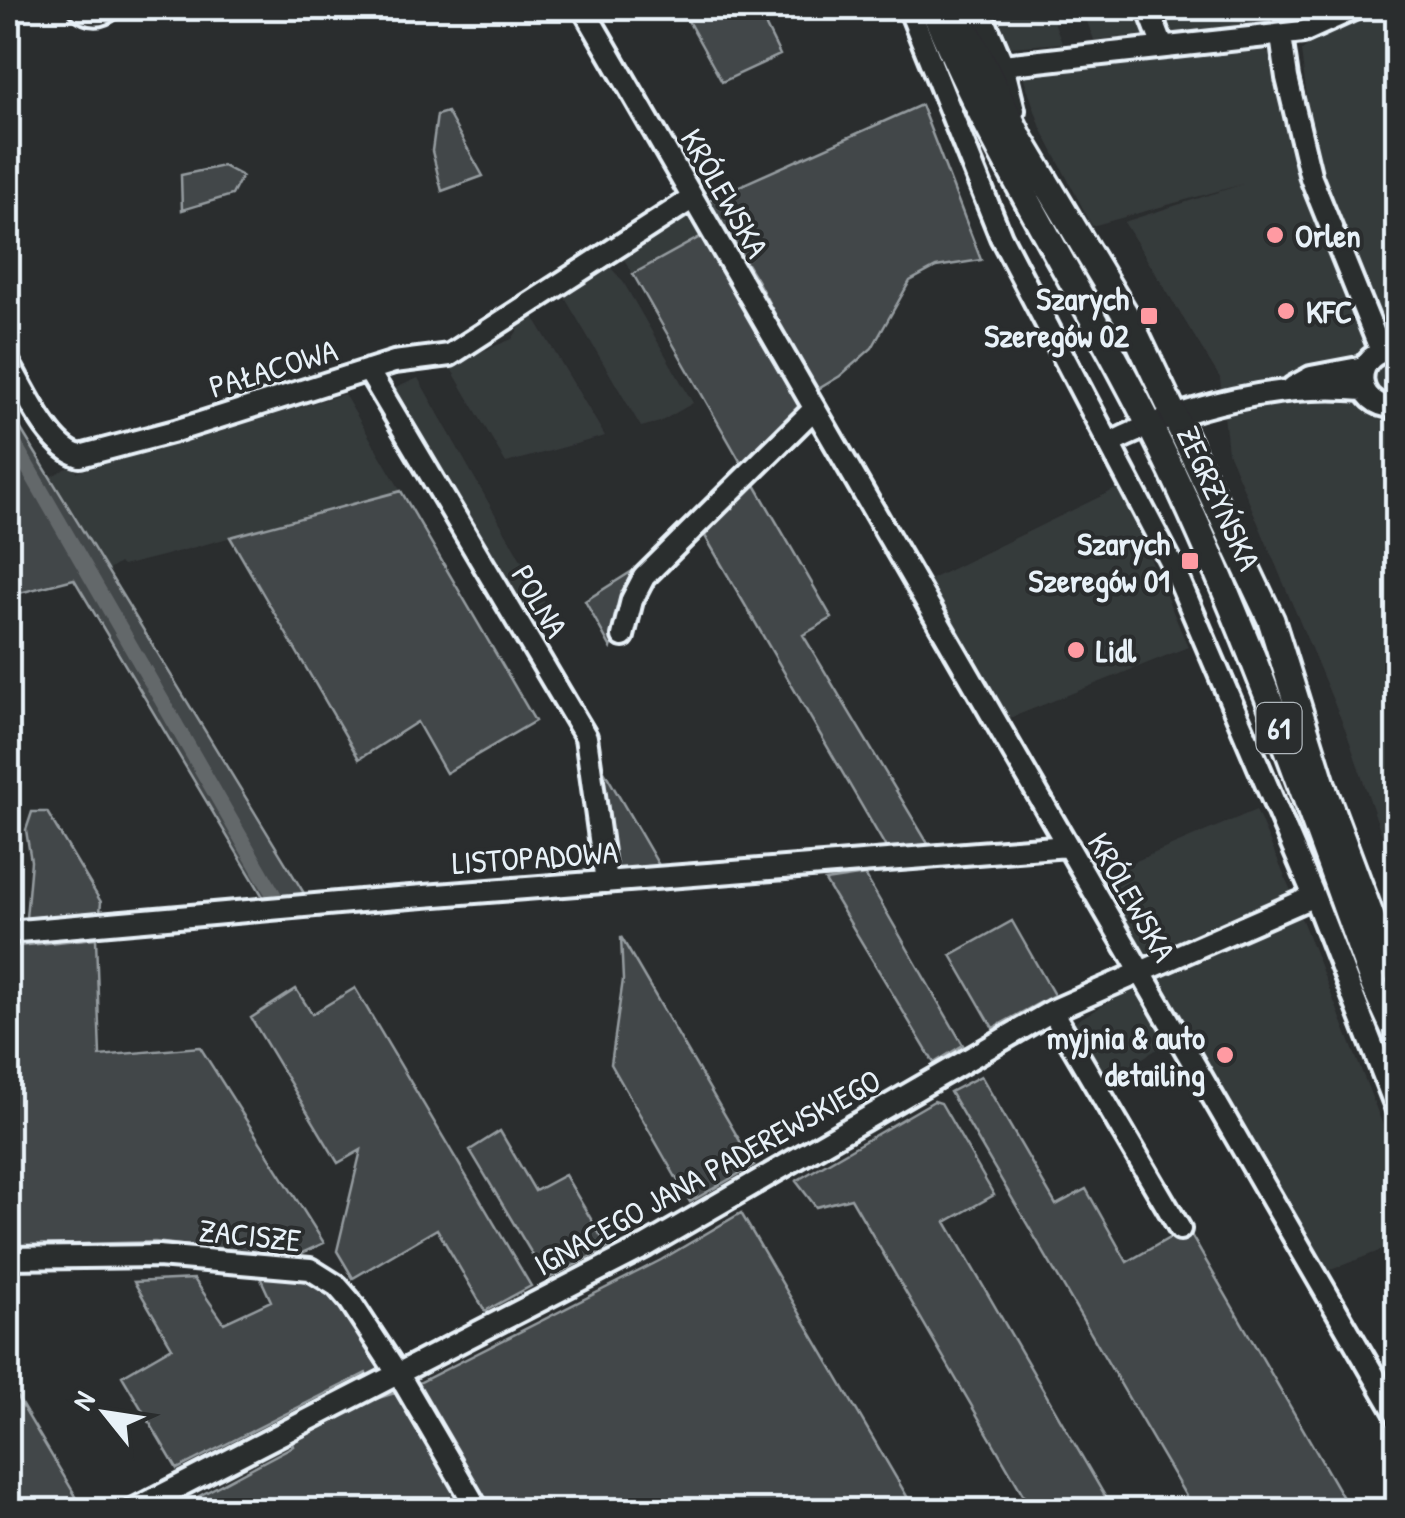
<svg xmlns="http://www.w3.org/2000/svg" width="1405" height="1518" font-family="'Patrick Hand',sans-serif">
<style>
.built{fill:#363a3b}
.green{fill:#424648;stroke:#959ca0;stroke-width:2.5}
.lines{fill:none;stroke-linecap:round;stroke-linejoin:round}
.canal{stroke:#63686b;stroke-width:15}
.minor-casing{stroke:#e8f1f8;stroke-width:28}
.major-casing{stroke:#e8f1f8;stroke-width:32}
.minor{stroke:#2a2d2e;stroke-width:20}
.major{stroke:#2a2d2e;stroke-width:25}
.poi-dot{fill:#ff9aa2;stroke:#2a2d2e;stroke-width:4}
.labels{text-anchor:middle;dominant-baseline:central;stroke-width:8;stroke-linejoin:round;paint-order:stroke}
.shield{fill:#2a2d2e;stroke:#afb6bb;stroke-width:2.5}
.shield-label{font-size:30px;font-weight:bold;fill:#e8f1f8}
.street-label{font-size:32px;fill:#e8f1f8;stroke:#2a2d2e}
.poi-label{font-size:32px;font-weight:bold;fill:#e8f1f8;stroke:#2a2d2e;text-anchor:start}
</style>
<rect width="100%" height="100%" fill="#2a2d2e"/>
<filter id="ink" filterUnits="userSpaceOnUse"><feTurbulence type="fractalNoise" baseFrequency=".01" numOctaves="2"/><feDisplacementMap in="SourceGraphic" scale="20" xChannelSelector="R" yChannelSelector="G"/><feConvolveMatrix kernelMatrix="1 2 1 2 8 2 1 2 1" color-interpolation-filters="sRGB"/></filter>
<g filter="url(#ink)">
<path class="built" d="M995 8H1049L1062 43 1011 47Z
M1082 8H1142L1152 34 1094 40Z
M1157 8H1268L1272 19 1224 28 1167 33Z
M1387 8H1397V879L1346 731 1228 452 1220 378 1124 222 1243 184 1092 226 1041 128 1023 76 1262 49 1276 58 1281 107 1297 168 1321 160 1308 107 1301 51 1320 35Z
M686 210 702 236 633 274 620 253Z
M610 267 622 280 693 403 660 422 641 427 565 298Z
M533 316 605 436 506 463 449 365 512 339 523 322Z
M418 378 546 604 521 617 387 392Z
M344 394 401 491 162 556 122 566 119 563 107 571 50 477 73 465 77 472Z
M1120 487 1188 647 1005 720 925 582Z
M1256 810 1291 891 1145 955 1138 952 1096 878Z
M1294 910 1302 920 1397 1161V1244L1323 1273 1153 978Z
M1136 986 1169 1042 1103 1082 1071 1024Z"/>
<path class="green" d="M681 8H757L780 55 722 82Z
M921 105 981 260 936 267 910 281 872 348 840 376 815 391 757 280 708 200Z
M447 112 483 176 442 191 432 151 437 115Z
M223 166 242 176 232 195 182 210 181 175Z
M702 236 803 410 744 468 633 274Z
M8 408 307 898 265 900 74 579 8 596Z
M751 478 832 618 803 635 930 847 888 851 705 536Z
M401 491 535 721 446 773 417 722 359 759 230 537Z
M634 570 638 577 624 599 611 648 585 601Z
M592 750 660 867 612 869Z
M32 812H47L101 902 100 912 26 918 31 861 26 830Z
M865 875 963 1045 934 1063 825 881Z
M1012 921 1054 995 993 1028 951 955Z
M621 937 754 1165 690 1202 611 1064 623 980Z
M96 938 100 1056 200 1047 324 1243 291 1258 155 1242 8 1246V1055L12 1052 8 947Z
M355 988 531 1286 485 1311 437 1229 353 1278 337 1251 361 1150 338 1163 251 1018 296 989 312 1014Z
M981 1076 1056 1205 1086 1189 1127 1262 1187 1228 1350 1510H1194L950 1092Z
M934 1101 941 1103 994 1195 946 1222 1113 1510H1032L851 1198 816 1207 796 1181Z
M500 1131 535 1191 565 1175 608 1248 547 1279 470 1150Z
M741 1213 915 1510H486L413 1386 661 1260Z
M260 1277H307L336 1294 381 1370 368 1376 366 1373 177 1469 122 1376 172 1347 134 1282 194 1279 224 1323 271 1301Z
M8 1382 84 1510H8Z
M395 1393 465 1510H173L293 1446 292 1442 375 1399Z"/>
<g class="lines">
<path class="canal" d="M8 433 275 897"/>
<defs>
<path id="minor" d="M80 8C89 17 101 17 111 8
M583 8 1398 1417
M909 8 1001 237 1173 566 1314 896 1398 1112
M979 8 1003 65 1014 110
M1148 8 1163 47
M1281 36 1287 78 1311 178 1381 351
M1003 65 1303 32 1356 8
M1398 350C1350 347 1351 410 1398 407
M8 362C24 389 49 448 80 456L175 431 394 362 450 355 693 198
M368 370 586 737 606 882
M1293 387 1311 377 1364 367
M1111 443C1185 406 1280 382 1364 390
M623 636 632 600 644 577 814 409
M8 932 372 900 1068 846
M1052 1011 1180 1229
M8 1258 158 1256 310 1269 337 1286 350 1301 405 1385 478 1510
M133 1510 646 1246 1052 1011 1314 896"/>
<path id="major" d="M933 8C999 168 1098 314 1172 471 1251 638 1311 812 1374 985L1398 1037
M956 8 1020 139 1132 326 1271 620 1325 794 1374 925 1398 975"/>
</defs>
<use href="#minor" class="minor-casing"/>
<use href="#major" class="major-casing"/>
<use href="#minor" class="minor"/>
<use href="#major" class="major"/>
</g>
</g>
<g class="poi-dot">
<circle cx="1275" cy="235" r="10"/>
<circle cx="1286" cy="311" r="10"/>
<rect x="1139" y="306" width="20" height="20" rx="5"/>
<rect x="1180" y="551" width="20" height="20" rx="5"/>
<circle cx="1076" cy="650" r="10"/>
<circle cx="1225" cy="1055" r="10"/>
</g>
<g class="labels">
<rect class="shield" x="1256.5" y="703" width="45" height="50" rx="8"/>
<g class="shield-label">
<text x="1279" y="728">61</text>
</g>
<g class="street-label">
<text transform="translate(725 193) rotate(60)">KRÓLEWSKA</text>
<text transform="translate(273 368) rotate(-17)">PAŁACOWA</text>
<text transform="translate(1219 498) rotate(65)">ZEGRZYŃSKA</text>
<text transform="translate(540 601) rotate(59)">POLNA</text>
<text transform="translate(535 857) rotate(-4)">LISTOPADOWA</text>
<text transform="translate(1132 897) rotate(60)">KRÓLEWSKA</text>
<text transform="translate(707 1172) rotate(-29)">IGNACEGO JANA PADEREWSKIEGO</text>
<text transform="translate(250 1235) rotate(6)">ZACISZE</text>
</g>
<g class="poi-label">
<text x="1295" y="235">Orlen</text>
<text x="1129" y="298" text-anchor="end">Szarych<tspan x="1129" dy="37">Szeregów 02</tspan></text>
<text x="1306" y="311">KFC</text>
<text x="1170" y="543" text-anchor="end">Szarych<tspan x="1170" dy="37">Szeregów 01</tspan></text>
<text x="1096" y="650">Lidl</text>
<text x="1205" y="1037" text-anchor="end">myjnia &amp; auto<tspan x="1205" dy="37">detailing</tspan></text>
</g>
</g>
<rect width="1405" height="1518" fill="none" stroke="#2a2d2e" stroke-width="40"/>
<rect x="20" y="20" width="1365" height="1478" fill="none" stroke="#e8f1f8" stroke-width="4" filter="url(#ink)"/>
<g transform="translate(105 1413) rotate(300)" stroke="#2a2d2e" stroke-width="8" paint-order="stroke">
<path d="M0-8L18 38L0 25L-18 38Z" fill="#e8f1f8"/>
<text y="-15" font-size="28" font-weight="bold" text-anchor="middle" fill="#e8f1f8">N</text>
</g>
</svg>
